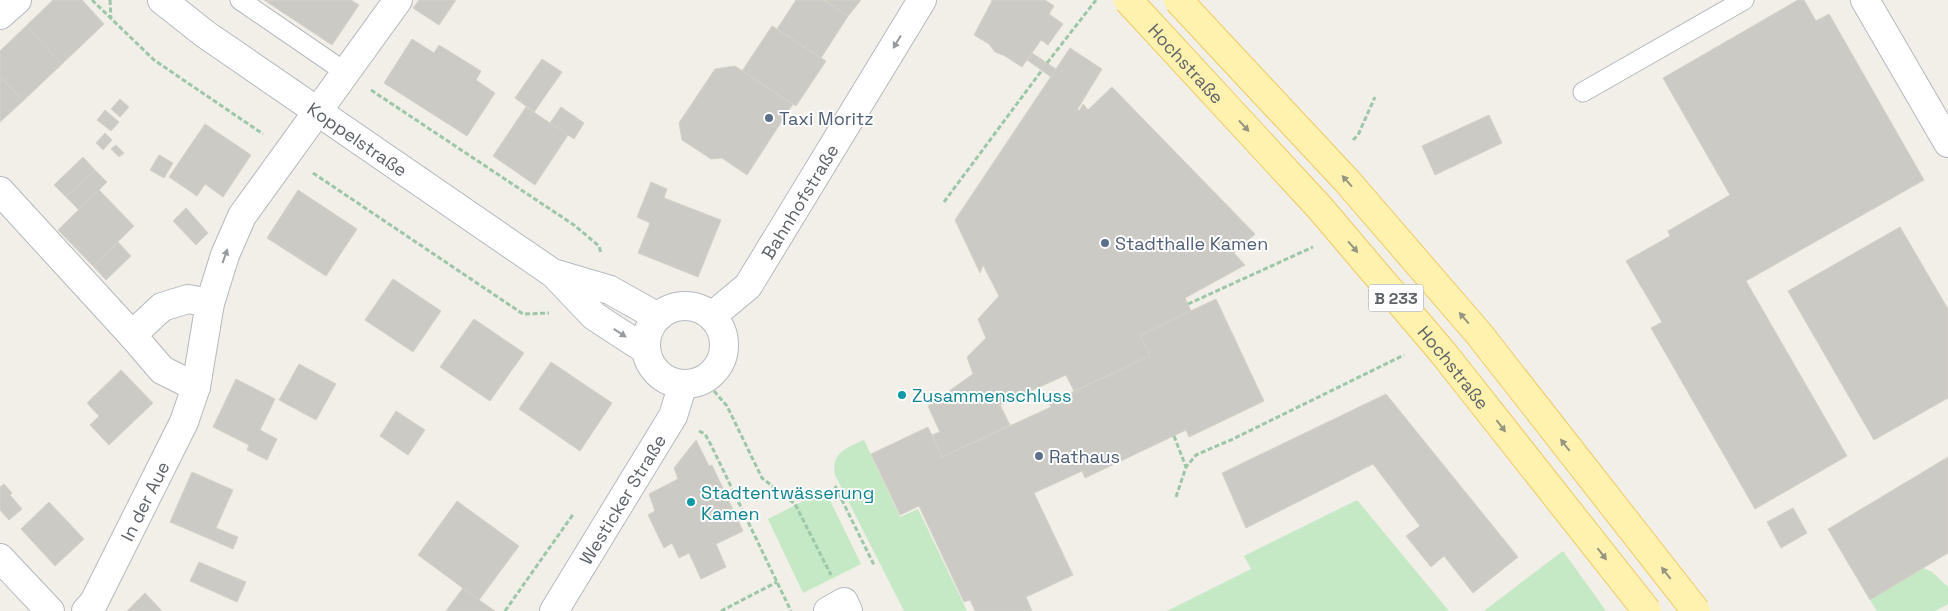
<svg xmlns="http://www.w3.org/2000/svg" width="1948" height="611" font-family="'Space Grotesk',sans-serif">
<style>
.green{fill:#c5e8c5}
.building{fill:#cccac5;stroke:#d6d1c6}
.lines{fill:none;stroke-linecap:round;stroke-linejoin:round}
.lane-casing{stroke:#b5b8bc;stroke-width:21}
.street-casing{stroke:#b5b8bc;stroke-width:30}
.secondary-casing{stroke:#b6babf;stroke-width:30}
.path{stroke:#9cc7a9;stroke-width:3;stroke-dasharray:5 2.5;stroke-linecap:butt}
.lane{stroke:#fff;stroke-width:19}
.street{stroke:#fff;stroke-width:28}
.secondary{stroke:#fff;stroke-width:28}
.primary-bridge-casing{stroke:#f2c960;stroke-width:30;stroke-linecap:butt}
.primary-bridge{stroke:#fff2af;stroke-width:28}
.oneway{fill:#979a9d}
.oneway2{fill:#979581}
.service-dot{fill:#5c6f8a;stroke:#fff;stroke-width:2}
.culture-dot{fill:#0f9aa8;stroke:#fff;stroke-width:2}
.labels{text-anchor:middle;dominant-baseline:central;stroke-width:4;stroke-linejoin:round;paint-order:stroke}
.shield{fill:#fff;stroke:#8f9295;stroke-width:1}
.shield-label{font-size:16px;font-weight:bold;fill:#5f6368}
.street-label{font-size:18px;fill:#5f6368;stroke:#fff}
.service-label{font-size:18px;fill:#4e5e75;stroke:#fff;text-anchor:start}
.culture-label{font-size:18px;fill:#0d838f;stroke:#fff;text-anchor:start}
</style>
<rect width="100%" height="100%" fill="#f1efe8"/>
<path class="green" d="M864 440 900 517 918 509 967 611H904L835 475C831 453 846 448 864 440Z
M825 490 861 564 803 593 768 519Z
M1357 500 1449 611H1167L1251 569 1244 556Z
M1563 551 1606 611H1484Z
M1923 568 1932 572 1948 587V604L1935 611H1877L1870 600Z"/>
<path class="building" d="M53 0H82L104 24 62 64 26 26Z
M264 0H351L359 5 332 45Z
M419 0H456L439 25 413 8Z
M796 0H824L848 16 821 58 777 29Z
M824 0H861L848 16Z
M991 0H1045L1054 6 1049 14 1063 24 1048 45 1041 40 1022 67 1005 56 995 52 989 44 974 35 992 1Z
M1798 0H1804L1816 21 1829 14 1924 180 1746 281 1847 456 1755 509 1651 328 1662 322 1626 261 1670 236 1668 231 1730 195 1663 78Z
M26 26 62 64 23 101 0 76V51Z
M772 26 826 61 796 106 742 71Z
M412 39 434 53 439 45 481 71 476 80 495 93 467 136 384 83Z
M1070 48 1102 69 1077 110H1080L1083 104 1088 110 1112 87 1255 234 1234 253 1245 265 1185 298 1191 311 1140 335 1150 356 1074 391 1066 375 1000 405 1010 425 942 457 932 435 940 432 928 406 973 374 967 357 986 338 978 319 999 296 983 265 980 273 955 220Z
M1032 53 1056 69 1051 77 1027 60Z
M542 59 562 72 534 112 515 98Z
M735 66 793 104 747 175 722 158 711 159 682 140 679 123 715 69Z
M0 76 23 101 0 122Z
M120 99 129 107 120 117 111 109Z
M526 107 568 135 535 185 493 156Z
M561 107 584 123 574 139 550 123Z
M105 110 119 122 111 131 97 120Z
M1489 115 1502 143 1435 175 1422 146Z
M205 124 251 155 223 197 205 184 197 196 169 177Z
M105 133 112 140 103 150 96 143Z
M116 145 124 153 119 157 111 149Z
M159 155 173 163 164 178 150 170Z
M83 157 95 170 66 197 54 185Z
M95 170 107 182 79 210 66 197Z
M651 182 667 189 664 198 721 220 698 277 638 253 650 223 637 217Z
M99 190 134 226 93 266 58 230Z
M298 190 357 229 326 276 267 238Z
M186 208 208 233 196 245 173 221Z
M1900 227 1948 309V398L1874 440 1788 291Z
M118 242 131 256 106 280 93 266Z
M393 279 441 311 413 352 365 320Z
M1216 299 1264 401 1189 437 1186 430 1085 478 1082 471 1034 493 1073 575 1026 597 1032 611H975L970 600 964 602 919 506 900 515 871 454 928 427 942 457 1051 407 1049 403 1150 356 1140 335Z
M474 319 524 353 490 401 440 367Z
M551 362 612 403 580 451 519 409Z
M299 364 336 384 316 420 279 400Z
M121 370 153 403 109 445 90 425 99 416 87 403Z
M236 379 275 399 260 430 277 439 267 460 247 450 249 445 213 427Z
M1386 394 1518 557 1473 593 1444 556 1431 567 1406 536 1420 526 1373 464 1246 528 1222 473Z
M396 411 425 430 408 455 380 436Z
M696 440 709 466 712 465 743 531 716 544 726 567 701 579 689 553 679 558 672 543 664 548 648 515 655 511 649 494 678 479 674 468Z
M1948 457V553L1870 600 1828 529Z
M192 472 233 490 216 528 238 537 233 549 170 522Z
M4 484 12 493 10 495 22 509 9 520 0 510V487Z
M457 501 519 546 479 600 418 555Z
M49 502 84 539 55 566 21 529Z
M1793 508 1807 533 1781 548 1767 522Z
M199 562 246 582 237 602 190 581Z
M463 588 479 600 495 611H446Z
M145 593 162 611H127Z"/>
<g class="lines">
<defs>
<path id="lane" d="M240 0 345 72
M1583 92 1744 0"/>
<g id="street">
<path d="M1865 0 1948 143"/>
<path d="M0 15 17 0"/>
<path d="M0 191 132 335"/>
<path id="s1" d="M712 316 748 286 922 0"/>
<path d="M196 387 162 370 132 335 162 307 188 299 210 303"/>
<path d="M0 558 50 611"/>
<path id="s2" d="M86 611 94 602 184 422 196 387 210 303 225 255 242 216 398 0"/>
<path d="M828 611 844 602 848 611"/>
</g>
<g id="secondary">
<path id="s3" d="M162 0 205 34 554 274 594 316 646 350"/>
<path d="M556 274 610 290 658 317"/>
<circle cx="685" cy="345" r="39"/>
<path id="s4" d="M554 611 673 416 683 384"/>
</g>
</defs>
<use href="#lane" class="lane-casing"/>
<use href="#street" class="street-casing"/>
<use href="#secondary" class="secondary-casing"/>
<path class="path" d="M92 0 154 60 263 134
M110 0 111 19
M1047 63 1096 0
M371 90 574 225 599 246 601 253
M1353 140 1358 135 1375 97
M313 173 523 314 549 313
M944 202 1042 70
M1188 304 1313 247
M714 391 727 406 762 478 795 504 831 575
M699 431 705 434 711 445 791 611
M1174 436 1186 467
M835 486 874 565
M1176 497 1186 467 1196 455 1233 439 1404 355
M505 611 574 513
M721 611 777 582"/>
<use href="#lane" class="lane"/>
<use href="#street" class="street"/>
<use href="#secondary" class="secondary"/>
<defs>
<g id="primary-bridge">
<path id="s5" d="M1128 0 1320 208 1444 354 1647 611"/>
<path d="M1178 0 1347 181 1479 334 1696 611"/>
</g>
</defs>
<use href="#primary-bridge" class="primary-bridge-casing"/>
<use href="#primary-bridge" class="primary-bridge"/>
</g>
<defs><path id="oneway-solid" d="M-6-.8H1V-3.2L6.5 0L1 3.2V.8H-6Z" transform="scale(1.25)"/></defs>
<g class="oneway">
<use href="#oneway-solid" transform="translate(897 42) rotate(121)"/>
<use href="#oneway-solid" transform="translate(225 256) rotate(-70)"/>
<use href="#oneway-solid" transform="translate(620 333) rotate(33)"/>
</g>
<g class="oneway2">
<use href="#oneway-solid" transform="translate(1244 126) rotate(47)"/>
<use href="#oneway-solid" transform="translate(1347 181) rotate(-132)"/>
<use href="#oneway-solid" transform="translate(1353 247) rotate(49)"/>
<use href="#oneway-solid" transform="translate(1464 318) rotate(-131)"/>
<use href="#oneway-solid" transform="translate(1501 426) rotate(52)"/>
<use href="#oneway-solid" transform="translate(1565 445) rotate(-128)"/>
<use href="#oneway-solid" transform="translate(1602 554) rotate(52)"/>
<use href="#oneway-solid" transform="translate(1666 573) rotate(-128)"/>
</g>
<g class="service-dot">
<circle cx="769" cy="118" r="5"/>
<circle cx="1105" cy="243" r="5"/>
<circle cx="1039" cy="456" r="5"/>
</g>
<g class="culture-dot">
<circle cx="902" cy="395" r="5"/>
<circle cx="691" cy="502" r="5"/>
</g>
<g class="labels">
<rect class="shield" x="1368.5" y="284.5" width="55" height="27" rx="4"/>
<g class="shield-label">
<text x="1396" y="298">B 233</text>
</g>
<g class="street-label">
<text stroke="none"><textPath href="#s5" startOffset="86">Hochstraße</textPath></text>
<text stroke="none"><textPath href="#s3" startOffset="240">Koppelstraße</textPath></text>
<text stroke="none"><textPath href="#s1" startOffset="146">Bahnhofstraße</textPath></text>
<text stroke="none"><textPath href="#s5" startOffset="491">Hochstraße</textPath></text>
<text stroke="none"><textPath href="#s4" startOffset="131">Westicker Straße</textPath></text>
<text stroke="none"><textPath href="#s2" startOffset="125">In der Aue</textPath></text>
</g>
<g class="service-label">
<text x="779" y="118">Taxi Moritz</text>
<text x="1115" y="243">Stadthalle Kamen</text>
<text x="1049" y="456">Rathaus</text>
</g>
<g class="culture-label">
<text x="912" y="395">Zusammenschluss</text>
<text x="701" y="492">Stadtentwässerung<tspan x="701" dy="21">Kamen</tspan></text>
</g>
</g>
</svg>
